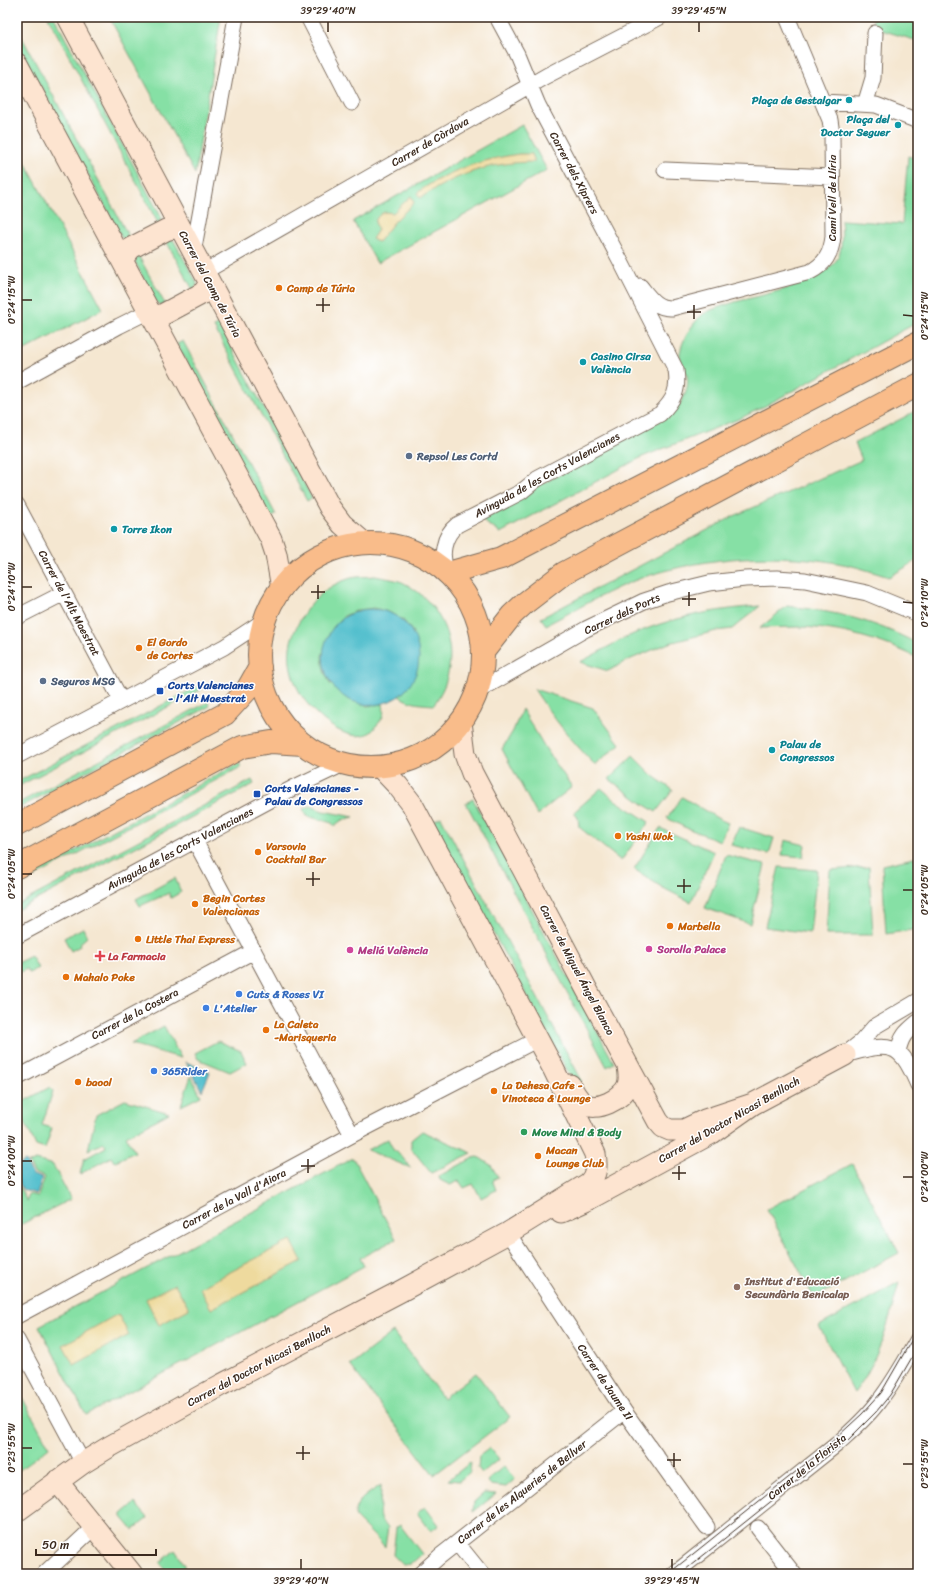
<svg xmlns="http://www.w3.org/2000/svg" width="935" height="1591" font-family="Sriracha,sans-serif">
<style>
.green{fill:#86e0a5;stroke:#608562}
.sand{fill:#eeda9e;stroke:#94825e}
.water{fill:#53bfcd;stroke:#477476}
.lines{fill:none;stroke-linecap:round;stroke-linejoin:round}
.street-casing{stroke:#7c6c5d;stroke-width:17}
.secondary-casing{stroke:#7c6c5d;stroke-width:23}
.primary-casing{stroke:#7c6c5d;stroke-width:24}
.highway-casing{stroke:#7c6c5d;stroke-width:24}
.street{stroke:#fff;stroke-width:15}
.secondary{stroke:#fde4d0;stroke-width:21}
.primary{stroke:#f9bc8a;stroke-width:22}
.highway{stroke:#f9bc8a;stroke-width:22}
.tram{stroke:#3b2a1e;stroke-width:1}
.ticks{fill:none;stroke:#3b2a1e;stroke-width:1.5}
.culture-dot{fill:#0f9aa8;stroke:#fff;stroke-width:1.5}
.food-dot{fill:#e8710a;stroke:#fff;stroke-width:1.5}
.service-dot{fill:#5c6f8a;stroke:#fff;stroke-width:1.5}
.transit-dot{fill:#1a4fb4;stroke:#fff;stroke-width:1.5}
.hotel-dot{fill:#d1479c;stroke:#fff;stroke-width:1.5}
.health-dot{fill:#e0444e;stroke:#fff;stroke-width:1.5}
.shop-dot{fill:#3f7fe0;stroke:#fff;stroke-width:1.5}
.leisure-dot{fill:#2e9e5b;stroke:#fff;stroke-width:1.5}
.education-dot{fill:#8d6e63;stroke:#fff;stroke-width:1.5}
.labels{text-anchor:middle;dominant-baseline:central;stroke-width:3;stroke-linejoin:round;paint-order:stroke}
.culture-label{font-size:11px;font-weight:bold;fill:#0d838f;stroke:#fff;text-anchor:start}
.street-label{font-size:11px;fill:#3b2a1e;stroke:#fff}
.food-label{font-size:11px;font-weight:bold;fill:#c56008;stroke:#fff;text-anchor:start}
.service-label{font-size:11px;font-weight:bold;fill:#4e5e75;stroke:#fff;text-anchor:start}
.transit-label{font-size:11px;font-weight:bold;fill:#164399;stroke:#fff;text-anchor:start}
.hotel-label{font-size:11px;font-weight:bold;fill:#b23c85;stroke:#fff;text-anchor:start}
.health-label{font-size:11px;font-weight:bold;fill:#be3a42;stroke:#fff;text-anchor:start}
.shop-label{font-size:11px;font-weight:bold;fill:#366cbe;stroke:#fff;text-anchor:start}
.leisure-label{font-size:11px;font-weight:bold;fill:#27864d;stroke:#fff;text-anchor:start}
.education-label{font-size:11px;font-weight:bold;fill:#785e54;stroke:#fff;text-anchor:start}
.neatline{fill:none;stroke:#3b2a1e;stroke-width:1.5}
.ticks-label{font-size:10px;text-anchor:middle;fill:#3b2a1e}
</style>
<rect width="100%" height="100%" fill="#fff"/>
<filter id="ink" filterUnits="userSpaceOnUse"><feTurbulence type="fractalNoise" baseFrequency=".025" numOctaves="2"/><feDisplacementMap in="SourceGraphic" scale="8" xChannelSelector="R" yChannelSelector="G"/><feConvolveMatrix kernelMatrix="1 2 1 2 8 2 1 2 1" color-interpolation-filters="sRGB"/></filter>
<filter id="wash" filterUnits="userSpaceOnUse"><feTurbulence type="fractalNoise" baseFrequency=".012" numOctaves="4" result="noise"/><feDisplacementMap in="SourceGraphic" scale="16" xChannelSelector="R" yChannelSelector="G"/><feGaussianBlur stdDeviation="0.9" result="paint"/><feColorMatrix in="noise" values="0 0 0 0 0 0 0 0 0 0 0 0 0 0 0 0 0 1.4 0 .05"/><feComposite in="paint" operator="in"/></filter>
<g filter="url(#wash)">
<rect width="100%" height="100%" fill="#f5e7d1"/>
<path class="green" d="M48 17H54L159 213 161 217 159 225Z
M109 17H221L195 174Z
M874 17H918V41L871 27Z
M17 28 130 239 124 240 122 238 17 42Z
M522 125 547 170 377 263 353 221Z
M17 147 103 309 17 354Z
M908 156 918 159V322L765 406 741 418 642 457 500 533 479 518 672 414C681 404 690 390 687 376 685 368 679 360 680 353 682 340 692 324 701 316 707 310 726 305 735 302 761 295 823 284 837 259 843 248 842 233 841 220L902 224Z
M170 238 174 241 196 281 197 285 193 290 165 239Z
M137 253 165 304 160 305 156 302 135 262V257Z
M219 324 312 498 307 501 214 327Z
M183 341 276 515 270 518 177 344Z
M918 410V560L889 577C875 573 862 568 848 565 780 551 710 556 644 577 610 589 578 609 546 625L541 618 734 516 862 460 855 443Z
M375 576C384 578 394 579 402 582 437 599 458 639 447 677 445 687 439 696 434 705 421 704 410 704 399 696L407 689 413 632 403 620 389 612 374 608 358 610 344 616 333 627 322 656 324 671 330 684 367 706 383 704C385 714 383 719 376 726 374 729 371 733 367 734 343 744 307 709 298 689 292 677 288 661 290 648 291 638 295 630 299 622 309 602 326 586 348 579 356 576 367 577 375 576Z
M760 606 732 629 716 631 669 643 631 659 608 671 580 662C602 651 623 637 646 629 683 615 721 609 760 606Z
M787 606C837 612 873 620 918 644V658C882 640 840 628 800 627 787 627 773 628 760 628Z
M200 685 202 689 17 787V782Z
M534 689 593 708 620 744 595 765C572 741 552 717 534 689Z
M208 702 210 706 17 809V804Z
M522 709 546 749 572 787 537 815 502 749 513 731Z
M633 756 653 776 673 790 656 812 643 804 609 779Z
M239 763 241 767 17 886V882Z
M252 780 254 784 17 910V905Z
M601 788 615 800 649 822 621 861 579 827 578 818 574 812Z
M682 797 719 819 728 823 720 841 684 827 667 818Z
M473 799 614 1063 607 1067 466 803Z
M310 806 323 811 354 817 342 820 334 826 332 823 307 816 303 809Z
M441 817 582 1081 575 1085 433 821Z
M739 827 774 838 769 854 731 845Z
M660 828 714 852 691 902 663 888 634 869Z
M785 840 805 845 803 857 782 855Z
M726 855 765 865 750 924 705 908Z
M918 857V929L886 934 882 865Z
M779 867 817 870 810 933 765 927Z
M869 867 873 935H826L830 870Z
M175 878 181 892 171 898 169 893 140 906 136 899Z
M83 928 87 937 79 944 80 946 71 951 64 938Z
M31 956 38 968 29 973 27 969 17 973V963Z
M164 1026 181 1058 131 1044Z
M218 1041 241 1051 247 1063 230 1072 198 1059 195 1053Z
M191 1076 201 1096 181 1106Z
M50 1087 53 1091 42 1125 52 1128 45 1149 36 1146 17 1105Z
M125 1100 169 1113 126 1136 135 1152 114 1162 111 1157 80 1174 84 1159 106 1147 104 1143 88 1150 96 1115Z
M422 1131 472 1153 431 1173 411 1148V1140Z
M388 1139 394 1151H397L411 1168 367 1150Z
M477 1157C482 1158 486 1163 491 1165L498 1177 494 1179 493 1182 496 1190 481 1198 473 1184 464 1188 459 1181 450 1185 440 1180 439 1177 441 1175 473 1158Z
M353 1158 396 1239 360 1258 364 1266 86 1415 39 1326Z
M36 1160 53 1165 71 1199 22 1224 17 1229V1189L19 1187 27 1201 29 1194 38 1196 45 1177 34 1173 29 1163Z
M852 1164 899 1253 814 1298 767 1209Z
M899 1282C889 1321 879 1361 854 1393L819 1326Z
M393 1332 443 1398 476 1373 510 1417 434 1475 350 1365Z
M17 1388 49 1447 17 1472Z
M490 1448 499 1459 482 1473 478 1468 479 1456Z
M471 1462 470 1472 459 1481 448 1480Z
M504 1466 515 1479 506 1487 491 1485 487 1481Z
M381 1485C381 1491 381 1496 380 1502 380 1514 376 1518 388 1527L385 1547 356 1518C351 1502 369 1494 381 1485Z
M484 1493 496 1494 473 1512 474 1502Z
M135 1503 148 1518 133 1530 122 1517V1514Z
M425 1507 439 1525 431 1531 417 1513Z
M400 1525 422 1554 411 1564 403 1565 393 1555 396 1528Z
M175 1550 185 1565V1568L178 1574H169L160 1563Z"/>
<path class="sand" d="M519 154H532L535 162C489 162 458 174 420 198L417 193C448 170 481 160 519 154Z
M411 196 414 203 395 221 378 242 372 239 378 230C372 222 377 215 385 212L393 213Z
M291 1240 302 1261 211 1309 200 1288Z
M175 1284 189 1309 159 1325 146 1299Z
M118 1314 129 1335 74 1365 63 1345Z"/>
<path class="water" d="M323 657a48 48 0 1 1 96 0a48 48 0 1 1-96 0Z
M186 1062 210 1072 202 1091Z
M25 1161 33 1175 42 1178 37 1194 23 1190 17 1179V1166Z"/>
</g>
<g filter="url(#ink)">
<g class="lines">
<defs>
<path id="street" d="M308 17 352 103
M867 98 873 78 875 33
M823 102 876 105 918 121
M665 170 832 177
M193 253 236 17
M204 272 546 76 660 17
M640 286C649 297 656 309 672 308L810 272C825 264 831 254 833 237L832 134 830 120 787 17
M17 382 119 326 139 316 151 313
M17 505 121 700
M447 572C440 556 443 536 457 525L521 492 537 479 660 414C674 400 679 390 676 370L620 260 538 105 517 54 497 17
M17 617 64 593
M478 691 586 629 644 601 668 593 709 583 745 579 777 578 805 580 867 593 918 614
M17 756 224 647 265 620
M195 841 352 1135
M17 936 293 788 343 764
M898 1052C901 1036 906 1032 918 1022
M847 1053 861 1042 874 1027 918 1001
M845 1055C860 1051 886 1041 899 1053 908 1060 913 1074 918 1085
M17 1078 254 951
M508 1233 624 1411 707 1527
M17 1316 352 1135 538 1039
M17 1340 83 1463
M758 1528 794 1574
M457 1543 482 1574
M44 1574 94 1527
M420 1574 439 1557 624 1411
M674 1574 836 1445C851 1431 867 1418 879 1401 894 1382 906 1360 918 1339"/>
<path id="secondary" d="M68 17 330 508 342 524 364 543
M17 64 271 539 276 554 282 588
M122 259 131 248 166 230 173 228 180 229
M153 316 162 315 203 293 210 284
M461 722 465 754 472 773 587 990 658 1121 663 1127 670 1130H684L705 1120 753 1104
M570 1085C573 1091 577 1099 583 1103 596 1113 623 1099 628 1085 630 1079 629 1072 628 1066
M561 1212 590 1199 712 1133 753 1104 845 1055
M57 1481 132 1574
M17 1511 83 1463 109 1447 221 1385 401 1291 508 1233 589 1183C597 1174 597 1165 595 1154L553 1068 412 804 398 786 380 767"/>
<path id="primary" d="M259 655a112 112 0 1 1 224 0a112 112 0 1 1-224 0Z
M17 825 225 714 247 690 260 667
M17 867 242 747 271 742 303 744"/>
<path id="highway" d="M448 573 501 558 918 343
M483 652 512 615 525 603 564 573 918 385"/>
</defs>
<use href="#street" class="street-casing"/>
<use href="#secondary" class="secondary-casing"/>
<use href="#primary" class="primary-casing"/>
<use href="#highway" class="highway-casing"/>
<use href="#street" class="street"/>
<use href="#secondary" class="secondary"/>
<use href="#primary" class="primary"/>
<use href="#highway" class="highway"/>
<path class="tram" d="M668 1574 823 1450 862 1414 881 1393 918 1329
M680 1574 848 1440 876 1412 890 1395 918 1347"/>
</g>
</g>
<path class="ticks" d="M328 32V22M699 32V22M22 300H32M316 305H330M323 312V298M687 312H701M903 315 913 316M694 319V305M22 587H32M311 592H325M318 599V585M682 599H696M903 602 913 603M689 606V592M22 874H32M306 879H320M313 886V872M677 886H691M903 890H913M684 893V879M22 1161H32M301 1166H315M308 1173V1159M672 1173H686M903 1177H913M679 1180V1166M22 1448H32M296 1453H310M303 1460V1446M667 1460H681M903 1464H913M674 1467V1453M301 1569V1559M672 1569V1559"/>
<g class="culture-dot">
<circle cx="849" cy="100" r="4"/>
<circle cx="898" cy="125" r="4"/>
<circle cx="583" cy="362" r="4"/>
<circle cx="114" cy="529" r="4"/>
<circle cx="772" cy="750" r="4"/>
</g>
<g class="food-dot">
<circle cx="279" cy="288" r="4"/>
<circle cx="139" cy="648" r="4"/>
<circle cx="618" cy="836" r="4"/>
<circle cx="258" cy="852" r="4"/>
<circle cx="195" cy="904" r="4"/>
<circle cx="670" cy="926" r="4"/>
<circle cx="138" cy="939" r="4"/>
<circle cx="66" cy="977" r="4"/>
<circle cx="266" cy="1030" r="4"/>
<circle cx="78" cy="1082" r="4"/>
<circle cx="494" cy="1091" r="4"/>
<circle cx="538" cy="1156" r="4"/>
</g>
<g class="service-dot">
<circle cx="409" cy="456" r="4"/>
<circle cx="43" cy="681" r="4"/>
</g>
<g class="transit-dot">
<rect x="156" y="687" width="8" height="8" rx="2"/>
<rect x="253" y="790" width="8" height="8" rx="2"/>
</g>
<g class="hotel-dot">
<circle cx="649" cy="949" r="4"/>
<circle cx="350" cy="950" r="4"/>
</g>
<path class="health-dot" d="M98 950h4v4h4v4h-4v4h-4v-4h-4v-4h4z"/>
<g class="shop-dot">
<circle cx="239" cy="994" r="4"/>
<circle cx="206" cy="1008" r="4"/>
<circle cx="154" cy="1071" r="4"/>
</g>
<circle class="leisure-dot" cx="524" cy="1132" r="4"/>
<circle class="education-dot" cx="737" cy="1287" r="4"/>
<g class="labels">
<g class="culture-label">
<text x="841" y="100" text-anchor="end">Plaça de Gestalgar</text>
<text x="890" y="119" text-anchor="end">Plaça del<tspan x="890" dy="13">Doctor Seguer</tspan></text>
<text x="591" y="356">Casino Cirsa<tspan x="591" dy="13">València</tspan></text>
<text x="122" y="529">Torre Ikon</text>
<text x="780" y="744">Palau de<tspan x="780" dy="13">Congressos</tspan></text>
</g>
<g class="street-label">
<text transform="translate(430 142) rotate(-30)">Carrer de Còrdova</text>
<text transform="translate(574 173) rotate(62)">Carrer dels Xiprers</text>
<text transform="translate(832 198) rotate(-90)">Camí Vell de Llíria</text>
<text transform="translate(210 284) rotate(62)">Carrer del Camp de Túria</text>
<text transform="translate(547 475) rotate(-29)">Avinguda de les Corts Valencianes</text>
<text transform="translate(69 603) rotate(62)">Carrer de l'Alt Maestrat</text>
<text transform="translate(622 614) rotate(-25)">Carrer dels Ports</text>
<text transform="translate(180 849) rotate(-28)">Avinguda de les Corts Valencianes</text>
<text transform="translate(577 970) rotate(62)">Carrer de Miguel Ángel Blanco</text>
<text transform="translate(135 1014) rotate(-28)">Carrer de la Costera</text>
<text transform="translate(729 1120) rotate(-30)">Carrer del Doctor Nicasi Benlloch</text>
<text transform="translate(234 1199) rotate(-28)">Carrer de la Vall d'Aiora</text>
<text transform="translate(259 1366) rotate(-28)">Carrer del Doctor Nicasi Benlloch</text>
<text transform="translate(605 1382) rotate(56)">Carrer de Jaume II</text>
<text transform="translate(807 1467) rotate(-39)">Carrer de la Florista</text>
<text transform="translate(522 1492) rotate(-38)">Carrer de les Alqueries de Bellver</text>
</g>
<g class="food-label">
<text x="287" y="288">Camp de Túria</text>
<text x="147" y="642">El Gordo<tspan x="147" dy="13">de Cortes</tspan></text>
<text x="626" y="836">Yashi Wok</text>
<text x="266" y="846">Varsovia<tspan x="266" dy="13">Cocktail Bar</tspan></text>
<text x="203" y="898">Begin Cortes<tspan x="203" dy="13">Valencianas</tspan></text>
<text x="678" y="926">Marbella</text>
<text x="146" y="939">Little Thai Express</text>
<text x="74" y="977">Mahalo Poke</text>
<text x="274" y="1024">La Caleta<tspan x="274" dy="13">-Marisqueria</tspan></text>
<text x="86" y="1082">baool</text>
<text x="502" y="1085">La Dehesa Cafe -<tspan x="502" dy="13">Vinoteca &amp; Lounge</tspan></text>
<text x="546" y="1150">Macan<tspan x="546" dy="13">Lounge Club</tspan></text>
</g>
<g class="service-label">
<text x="417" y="456">Repsol Les Cortd</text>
<text x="51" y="681">Seguros MSG</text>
</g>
<g class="transit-label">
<text x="168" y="685">Corts Valencianes<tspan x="168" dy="13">- l'Alt Maestrat</tspan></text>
<text x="265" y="788">Corts Valencianes -<tspan x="265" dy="13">Palau de Congressos</tspan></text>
</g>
<g class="hotel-label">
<text x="657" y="949">Sorolla Palace</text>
<text x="358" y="950">Meliá València</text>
</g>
<g class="health-label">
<text x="108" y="956">La Farmacia</text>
</g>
<g class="shop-label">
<text x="247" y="994">Cuts &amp; Roses VI</text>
<text x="214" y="1008">L'Atelier</text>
<text x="162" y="1071">365Rider</text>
</g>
<g class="leisure-label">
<text x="532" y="1132">Move Mind &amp; Body</text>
</g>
<g class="education-label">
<text x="745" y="1281">Institut d'Educació<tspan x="745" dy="13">Secundària Benicalap</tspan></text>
</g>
</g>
<rect width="935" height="1591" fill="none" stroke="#fff" stroke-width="44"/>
<path d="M36 1549v6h120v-6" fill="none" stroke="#3b2a1e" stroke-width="2"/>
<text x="42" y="1549" font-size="12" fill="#3b2a1e" stroke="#ffffff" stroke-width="3" paint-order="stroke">50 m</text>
<rect x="22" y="22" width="891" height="1547" class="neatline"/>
<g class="ticks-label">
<text x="328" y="14">39°29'40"N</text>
<text x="699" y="14">39°29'45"N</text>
<text transform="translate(11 300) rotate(-90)" y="4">0°24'15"W</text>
<text transform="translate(924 316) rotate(-90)" y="4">0°24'15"W</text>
<text transform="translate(11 587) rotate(-90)" y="4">0°24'10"W</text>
<text transform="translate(924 603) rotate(-90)" y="4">0°24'10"W</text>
<text transform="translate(11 874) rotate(-90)" y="4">0°24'05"W</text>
<text transform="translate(924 890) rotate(-90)" y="4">0°24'05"W</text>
<text transform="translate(11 1161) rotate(-90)" y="4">0°24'00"W</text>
<text transform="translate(924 1177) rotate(-90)" y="4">0°24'00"W</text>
<text transform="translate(11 1448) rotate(-90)" y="4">0°23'55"W</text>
<text transform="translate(924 1464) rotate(-90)" y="4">0°23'55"W</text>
<text x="301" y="1584">39°29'40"N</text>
<text x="672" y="1584">39°29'45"N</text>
</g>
</svg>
